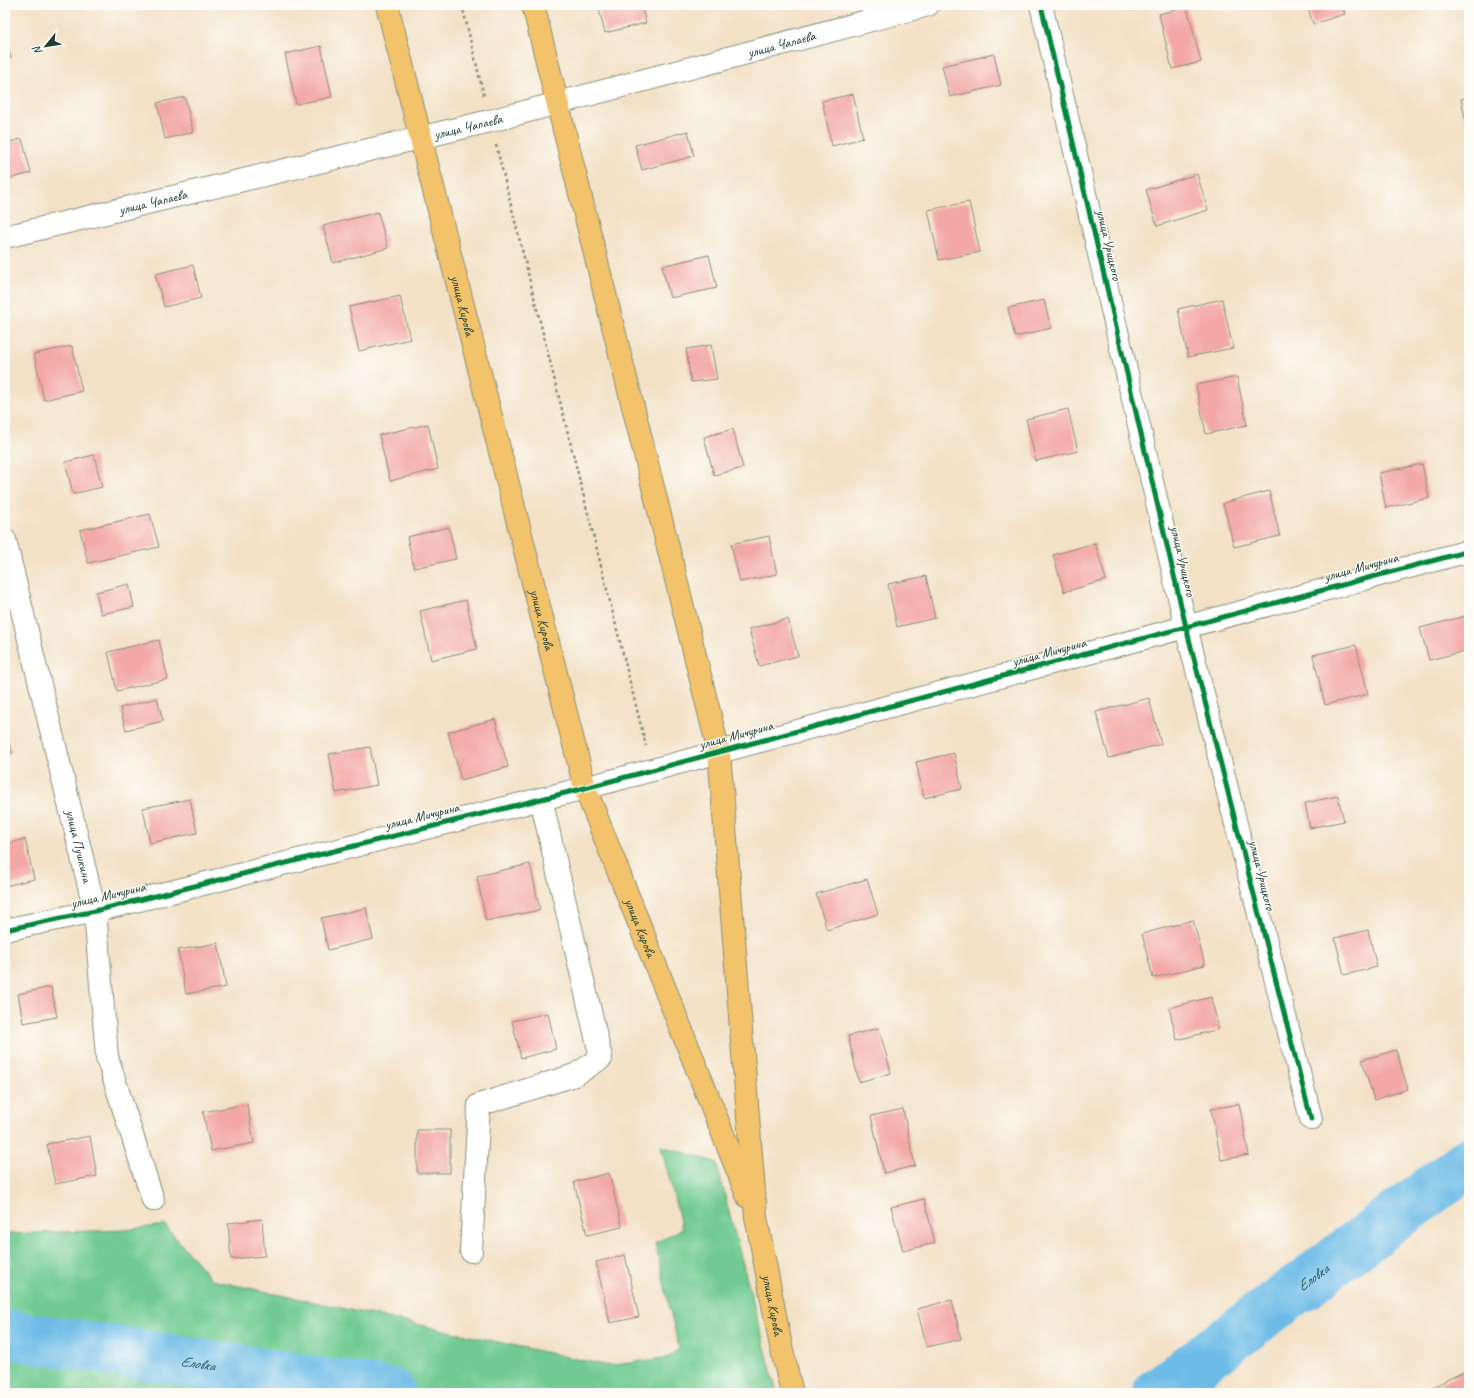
<svg xmlns="http://www.w3.org/2000/svg" width="1474" height="1398" font-family="Caveat,sans-serif">
<style>
.grass{fill:#70ca91;stroke:#488462}
.lines{fill:none;stroke-linecap:round;stroke-linejoin:round}
.river{stroke:#6cbbe7;stroke-width:50}
.building{fill:#f3a8a5}
.minor-casing{stroke:#898f7d;stroke-width:24}
.major-casing{stroke:#898f7d;stroke-width:24}
.path{stroke:#898f7d;stroke-width:2.5;stroke-dasharray:3 3;stroke-linecap:butt}
.minor{stroke:#fff;stroke-width:22}
.major{stroke:#f2c36a;stroke-width:22}
.cycleway-casing{stroke:#fdfcf7;stroke-width:8}
.cycleway{stroke:#00873e;stroke-width:5}
.labels{text-anchor:middle;dominant-baseline:central;stroke-width:3;stroke-linejoin:round;paint-order:stroke}
.street-label{font-size:14px;fill:#1f3d34;stroke:#fdfcf7}
.water-label{font-size:15px;font-style:italic;fill:#325c61;stroke:#fdfcf7}
</style>
<rect width="100%" height="100%" fill="#fdfcf7"/>
<filter id="ink" filterUnits="userSpaceOnUse"><feTurbulence type="fractalNoise" baseFrequency=".025" numOctaves="2"/><feDisplacementMap in="SourceGraphic" scale="8" xChannelSelector="R" yChannelSelector="G"/><feConvolveMatrix kernelMatrix="1 2 1 2 8 2 1 2 1" color-interpolation-filters="sRGB"/></filter>
<filter id="wash" filterUnits="userSpaceOnUse"><feTurbulence type="fractalNoise" baseFrequency=".012" numOctaves="4" result="noise"/><feDisplacementMap in="SourceGraphic" scale="16" xChannelSelector="R" yChannelSelector="G"/><feGaussianBlur stdDeviation="0.9" result="paint"/><feColorMatrix in="noise" values="0 0 0 0 0 0 0 0 0 0 0 0 0 0 0 0 0 1.4 0 .05"/><feComposite in="paint" operator="in"/></filter>
<g filter="url(#wash)">
<rect width="100%" height="100%" fill="#f3e1c6"/>
<path class="grass" d="M661 1146 716 1162 777 1393H5V1234L124 1230 165 1225 212 1280 609 1366 669 1357 679 1349 655 1243 682 1229Z"/>
<g class="lines">
<g class="river">
<path id="s1" d="M5 1334 391 1393"/>
<path id="s2" d="M1157 1393 1469 1162"/>
</g>
</g>
<g id="blocks">
<path class="building" d="M598 5H641L646 23 605 33Z
M1307 5H1342L1345 14 1313 24Z
M1187 7 1201 62 1172 69 1159 14Z
M5 37 11 58 5 59Z
M321 46 332 97 296 104 285 54Z
M994 54 1001 85 950 97 942 66Z
M853 94 863 138 832 146 822 101Z
M185 97 193 132 165 139 157 103Z
M1469 97V118L1465 119 1461 99Z
M688 131 694 156 642 170 635 145Z
M22 139 31 173 5 180V143Z
M1197 174 1208 210 1157 226 1146 190Z
M969 202 980 252 939 260 928 210Z
M378 212 388 248 333 263 323 226Z
M709 255 717 288 670 298 662 266Z
M193 265 201 298 164 307 155 274Z
M400 296 410 339 359 351 349 307Z
M1222 299 1233 348 1188 357 1178 309Z
M1044 300 1051 328 1015 337 1008 308Z
M711 345 717 379 691 382 686 349Z
M72 346 82 391 44 400 34 354Z
M1237 377 1247 425 1206 434 1196 385Z
M1068 409 1078 451 1036 461 1026 419Z
M428 424 438 469 390 481 379 435Z
M733 429 743 468 714 475 704 437Z
M94 455 102 487 73 494 65 462Z
M1422 464 1429 498 1386 508 1379 473Z
M1269 491 1280 536 1234 547 1223 503Z
M150 514 159 547 88 563 80 530Z
M449 527 456 559 414 568 407 537Z
M769 536 777 574 740 582 731 544Z
M1095 543 1106 580 1064 592 1053 555Z
M926 576 935 618 897 627 888 584Z
M129 584 134 607 101 614 96 592Z
M466 600 477 649 431 660 420 611Z
M1466 616 1469 627V650L1429 660 1420 628Z
M788 619 798 656 759 666 749 629Z
M159 640 168 679 117 691 108 652Z
M1356 645 1368 694 1325 705 1313 655Z
M157 698 163 721 126 730 120 708Z
M1149 698 1161 744 1109 758 1096 712Z
M495 719 508 767 461 780 448 732Z
M5 731 12 753 5 755Z
M370 747 377 785 336 793 329 754Z
M954 753 962 789 924 798 916 762Z
M1338 796 1344 821 1310 828 1305 803Z
M190 799 197 833 150 843 143 808Z
M25 839 34 879 5 886V844Z
M530 864 540 910 486 921 477 876Z
M867 879 878 914 827 930 816 894Z
M366 908 373 939 328 950 321 918Z
M1193 920 1205 965 1153 978 1142 934Z
M1368 930 1377 967 1344 975 1335 938Z
M218 943 226 987 186 994 178 950Z
M51 987 57 1017 23 1023 18 994Z
M1211 997 1219 1029 1177 1040 1169 1008Z
M548 1013 556 1049 521 1058 512 1021Z
M879 1028 891 1073 859 1082 848 1036Z
M1396 1050 1408 1089 1374 1100 1362 1060Z
M247 1104 254 1143 211 1151 203 1112Z
M1239 1104 1249 1155 1221 1160 1211 1109Z
M903 1109 915 1166 884 1173 871 1116Z
M417 1130H450V1173H417Z
M90 1136 97 1176 55 1184 47 1144Z
M609 1173 622 1227 587 1235 574 1182Z
M924 1199 935 1243 903 1251 891 1207Z
M262 1219 265 1256 231 1259 228 1223Z
M625 1255 639 1317 610 1323 596 1262Z
M952 1300 961 1339 927 1347 917 1309Z
M1469 1369V1393H1428L1427 1390Z"/>
</g>
</g>
<g filter="url(#ink)">
<use href="#blocks" fill-opacity="0" stroke="#898f7d" stroke-width="1"/>
<g class="lines">
<defs>
<g id="minor">
<path d="M1041 5 1186 627 1311 1119"/>
<path id="s3" d="M5 237 490 121 928 5"/>
<path id="s4" d="M5 540 95 911 107 1057 153 1200"/>
<path d="M5 930 95 911 585 788 1469 551"/>
<path d="M471 1251 479 1105 575 1075 601 1058 541 799"/>
</g>
<g id="major">
<path id="s5" d="M387 5 585 788 748 1197"/>
<path id="s6" d="M533 5 719 752 756 1217 781 1346 792 1393"/>
</g>
</defs>
<use href="#minor" class="minor-casing"/>
<use href="#major" class="major-casing"/>
<path class="path" d="M462 5 484 96
M496 145 646 746"/>
<use href="#minor" class="minor"/>
<use href="#major" class="major"/>
<defs>
<path id="cycleway" d="M1041 5 1186 627 1311 1119
M5 930 95 911 585 788 1469 551"/>
</defs>
<use href="#cycleway" class="cycleway-casing"/>
<use href="#cycleway" class="cycleway"/>
</g>
</g>
<g class="labels">
<g class="street-label">
<text stroke="none"><textPath href="#s3" startOffset="800">улица Чапаева</textPath></text>
<text stroke="none"><textPath href="#s3" startOffset="476">улица Чапаева</textPath></text>
<text stroke="none"><textPath href="#s3" startOffset="152">улица Чапаева</textPath></text>
<text transform="translate(1109 245) rotate(77)">улица Урицкого</text>
<text stroke="none"><textPath href="#s5" startOffset="310">улица Кирова</textPath></text>
<text transform="translate(1183 561) rotate(77)">улица Урицкого</text>
<text transform="translate(1361 567) rotate(-15)">улица Мичурина</text>
<text stroke="none"><textPath href="#s5" startOffset="634">улица Кирова</textPath></text>
<text transform="translate(1049 652) rotate(-15)">улица Мичурина</text>
<text transform="translate(736 735) rotate(-15)">улица Мичурина</text>
<text transform="translate(422 816) rotate(-14)">улица Мичурина</text>
<text stroke="none"><textPath href="#s4" startOffset="315">улица Пушкина</textPath></text>
<text transform="translate(1262 875) rotate(76)">улица Урицкого</text>
<text transform="translate(108 895) rotate(-13)">улица Мичурина</text>
<text stroke="none"><textPath href="#s5" startOffset="958">улица Кирова</textPath></text>
<text stroke="none"><textPath href="#s6" startOffset="1326">улица Кирова</textPath></text>
</g>
<g class="water-label">
<text stroke="none"><textPath href="#s2" startOffset="194">Еловка</textPath></text>
<text stroke="none"><textPath href="#s1" startOffset="195">Еловка</textPath></text>
</g>
</g>
<rect width="1474" height="1398" fill="none" stroke="#fdfcf7" stroke-width="20"/>
<g transform="translate(46 46) rotate(240)" stroke="#fdfcf7" stroke-width="3" paint-order="stroke">
<path d="M0-3L7 15L0 10L-7 15Z" fill="#1f3d34"/>
<text y="-6" font-size="11" font-weight="bold" text-anchor="middle" fill="#1f3d34">N</text>
</g>
</svg>
